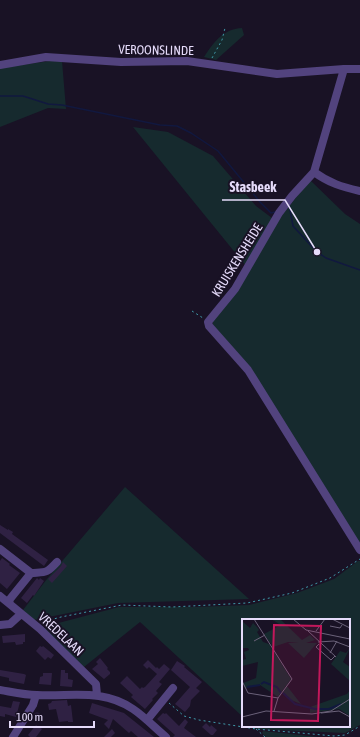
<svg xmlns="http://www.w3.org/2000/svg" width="360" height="737" font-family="'Asap Condensed',sans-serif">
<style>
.green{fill:#162a2e}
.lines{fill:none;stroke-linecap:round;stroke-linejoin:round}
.stream{stroke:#11183f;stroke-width:1.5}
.building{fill:#2f2143}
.path{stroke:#3f9aaa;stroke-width:1;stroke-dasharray:2 3;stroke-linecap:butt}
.minor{stroke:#52437e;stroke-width:8}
.labels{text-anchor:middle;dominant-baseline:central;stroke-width:4;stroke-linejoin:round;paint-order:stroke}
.street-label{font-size:13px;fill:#e5dbfa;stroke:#191225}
.inset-river{fill:none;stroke:#11183f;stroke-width:2}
.inset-road{fill:none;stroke:#6b627a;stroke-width:1}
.view{fill:#c2185b;fill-opacity:0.15;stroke:#c2185b;stroke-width:2}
.inset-edge{fill:none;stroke:#e5dbfa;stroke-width:2}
.leader{fill:none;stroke:#e5dbfa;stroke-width:1.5}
.callout-dot{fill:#e5dbfa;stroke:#191225;stroke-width:1.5}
.callout-label{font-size:14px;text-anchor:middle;font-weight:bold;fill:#e5dbfa;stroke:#191225;stroke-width:4;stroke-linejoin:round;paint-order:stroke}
</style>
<rect width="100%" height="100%" fill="#191225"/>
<path class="green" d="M242 28 244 35 216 60 204 57C214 42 223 29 242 28Z
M50 61H62L66 109 48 108 0 127V68Z
M133 127 168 132 213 156 256 206 272 218 246 266Z
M310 180 345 214 360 224V545L314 471 216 330 213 325V320L279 219Z
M125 487 249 599 118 603 34 620 23 610 47 579Z
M358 561H360V725L345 733 256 729 253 726H349V620H243V717L140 622 84 667 44 629 47 626 119 607H193L249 605 297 593 334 579Z
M263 731 319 737H266L262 733Z"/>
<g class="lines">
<path class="stream" d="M0 96H23L48 104 62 105 160 125 177 126 191 133 218 151 260 202 271 213 275 212
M289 204 293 226 317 252 326 258 360 270"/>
</g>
<path class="building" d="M0 525 8 530V529L13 532 12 534 48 560 44 566 0 533Z
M2 558 10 564 9 565 20 573 7 589 0 583V561Z
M63 562 67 566 52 583 48 579 61 566Z
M37 578 39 580 40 578 44 581 34 596 33 595 27 603 21 598Z
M25 634V642H23V644L16 645 15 642 3 643 2 636Z
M40 646 42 647 43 646 54 655 51 659 48 657 45 660 36 651Z
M100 658 108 668 107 669 110 672V674L104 679 92 669 98 664 96 662Z
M148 660 156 668 157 667 159 669 164 664 170 669 159 682 162 684 156 691 158 693 152 699 153 700 145 709 131 697 133 695 120 683 127 676 140 689 142 687 143 688 145 687 157 674 149 667 147 669 143 665Z
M177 661 185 666 184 667 202 682 196 688 200 691 191 700 190 706 185 712 175 704 190 687 171 670Z
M0 670 24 674 26 675 24 684 9 681V678L0 676Z
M61 670H65V673H68V679L73 680 72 687 60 686Z
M43 673H52L51 685 39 684 40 677 43 676Z
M67 700 68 706 71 705 73 722H68V721L59 722 56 709 49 710 48 704 51 703 52 701Z
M13 701 20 702 16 717 5 714V717L0 716V706L11 708Z
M92 703 124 713 154 737H138L131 731 129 733 113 719 109 729 104 724 108 720 89 713Z
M33.5 716a3.5 3.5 0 1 1 7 0a3.5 3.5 0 1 1-7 0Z
M163 713 165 714 166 713 179 726 185 719 188 722 184 728 196 737H173L175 735 157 719Z
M206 723 210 727 211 725 217 730 213 735H211L202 727Z
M36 725 42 729 36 737H30L28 735Z
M112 729 115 733 111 737H104Z"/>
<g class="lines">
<path class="path" d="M212 58 222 40 225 28
M192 311 203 318
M46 623 50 620 61 617 122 605 172 607 247 603 292 593 330 578 360 559
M169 703 184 716 199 720 256 729 334 736 345 735 360 726
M256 729 265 737"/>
<path class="minor" d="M0 65 46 57 121 62 187 61 277 74 344 69H360
M344 69 314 172 292 196 279 213 235 289 208 322 209 326 248 370 360 550
M314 172C329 183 342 187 360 191
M0 549 31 573 10 599 9 603
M31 573C46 572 46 574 57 562
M0 596 40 629 96 684 97 695
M0 625 10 624 21 614
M0 690C12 692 24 695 37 695 71 697 102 688 133 709 145 717 155 728 166 737
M147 720 173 688
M13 737 33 705 36 695"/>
</g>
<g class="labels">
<g class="street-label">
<text transform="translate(156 50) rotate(1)">VEROONSLINDE</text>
<text transform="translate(237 260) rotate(-58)">KRUISKENSHEIDE</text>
<text transform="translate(61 634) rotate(43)">VREDELAAN</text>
</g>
</g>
<g transform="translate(242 619)">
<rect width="108" height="108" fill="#191225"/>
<path d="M29 0H38L60 21 68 16 73 21 64 24H75L62 39 46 24 57 23H46L31 28 22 15 39 6ZM0 2 8 9 11 4 15 8 17 11 15 13 21 23 27 25 49 60 36 78 18 66 3 69 1 64 14 59 16 43 0 47V41L4 40 2 33 7 31 6 29H0ZM108 29 101 43 108 48V62L89 45 98 32 104 34ZM45 67 59 85 49 81 41 73ZM108 71V97L97 90 68 94V88L105 75Z" fill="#162a2e"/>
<path class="inset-river" d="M19 65 22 63 35 68 39 74M5 68 18 66M41 74 53 85 73 90H87L99 85"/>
<path class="inset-road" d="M12 0 50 60 36 79 32 92M51 0 64 11 108 20M90 0 108 9M88 7 98 9 100 6M66 12 94 38M74 12 83 0M12 22 23 16M76 23 92 22 108 28M77 25 74 28 89 41 93 37M88 34 95 22M0 62 6 74 36 79M79 94 97 92 108 98M0 98 24 92 70 95 89 92 108 80"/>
<path class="view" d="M32 6 79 7 76 102 29 101Z"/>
<rect width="108" height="108" class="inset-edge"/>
</g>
<path class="leader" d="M317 252L285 200H222"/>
<circle class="callout-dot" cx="317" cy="252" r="4"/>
<g class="callout-label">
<text x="253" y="192">Stasbeek</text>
</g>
<path d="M10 721v6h84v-6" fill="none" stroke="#e5dbfa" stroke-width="2"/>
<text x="16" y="721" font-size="12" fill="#e5dbfa" stroke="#191225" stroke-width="3" paint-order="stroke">100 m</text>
</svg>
